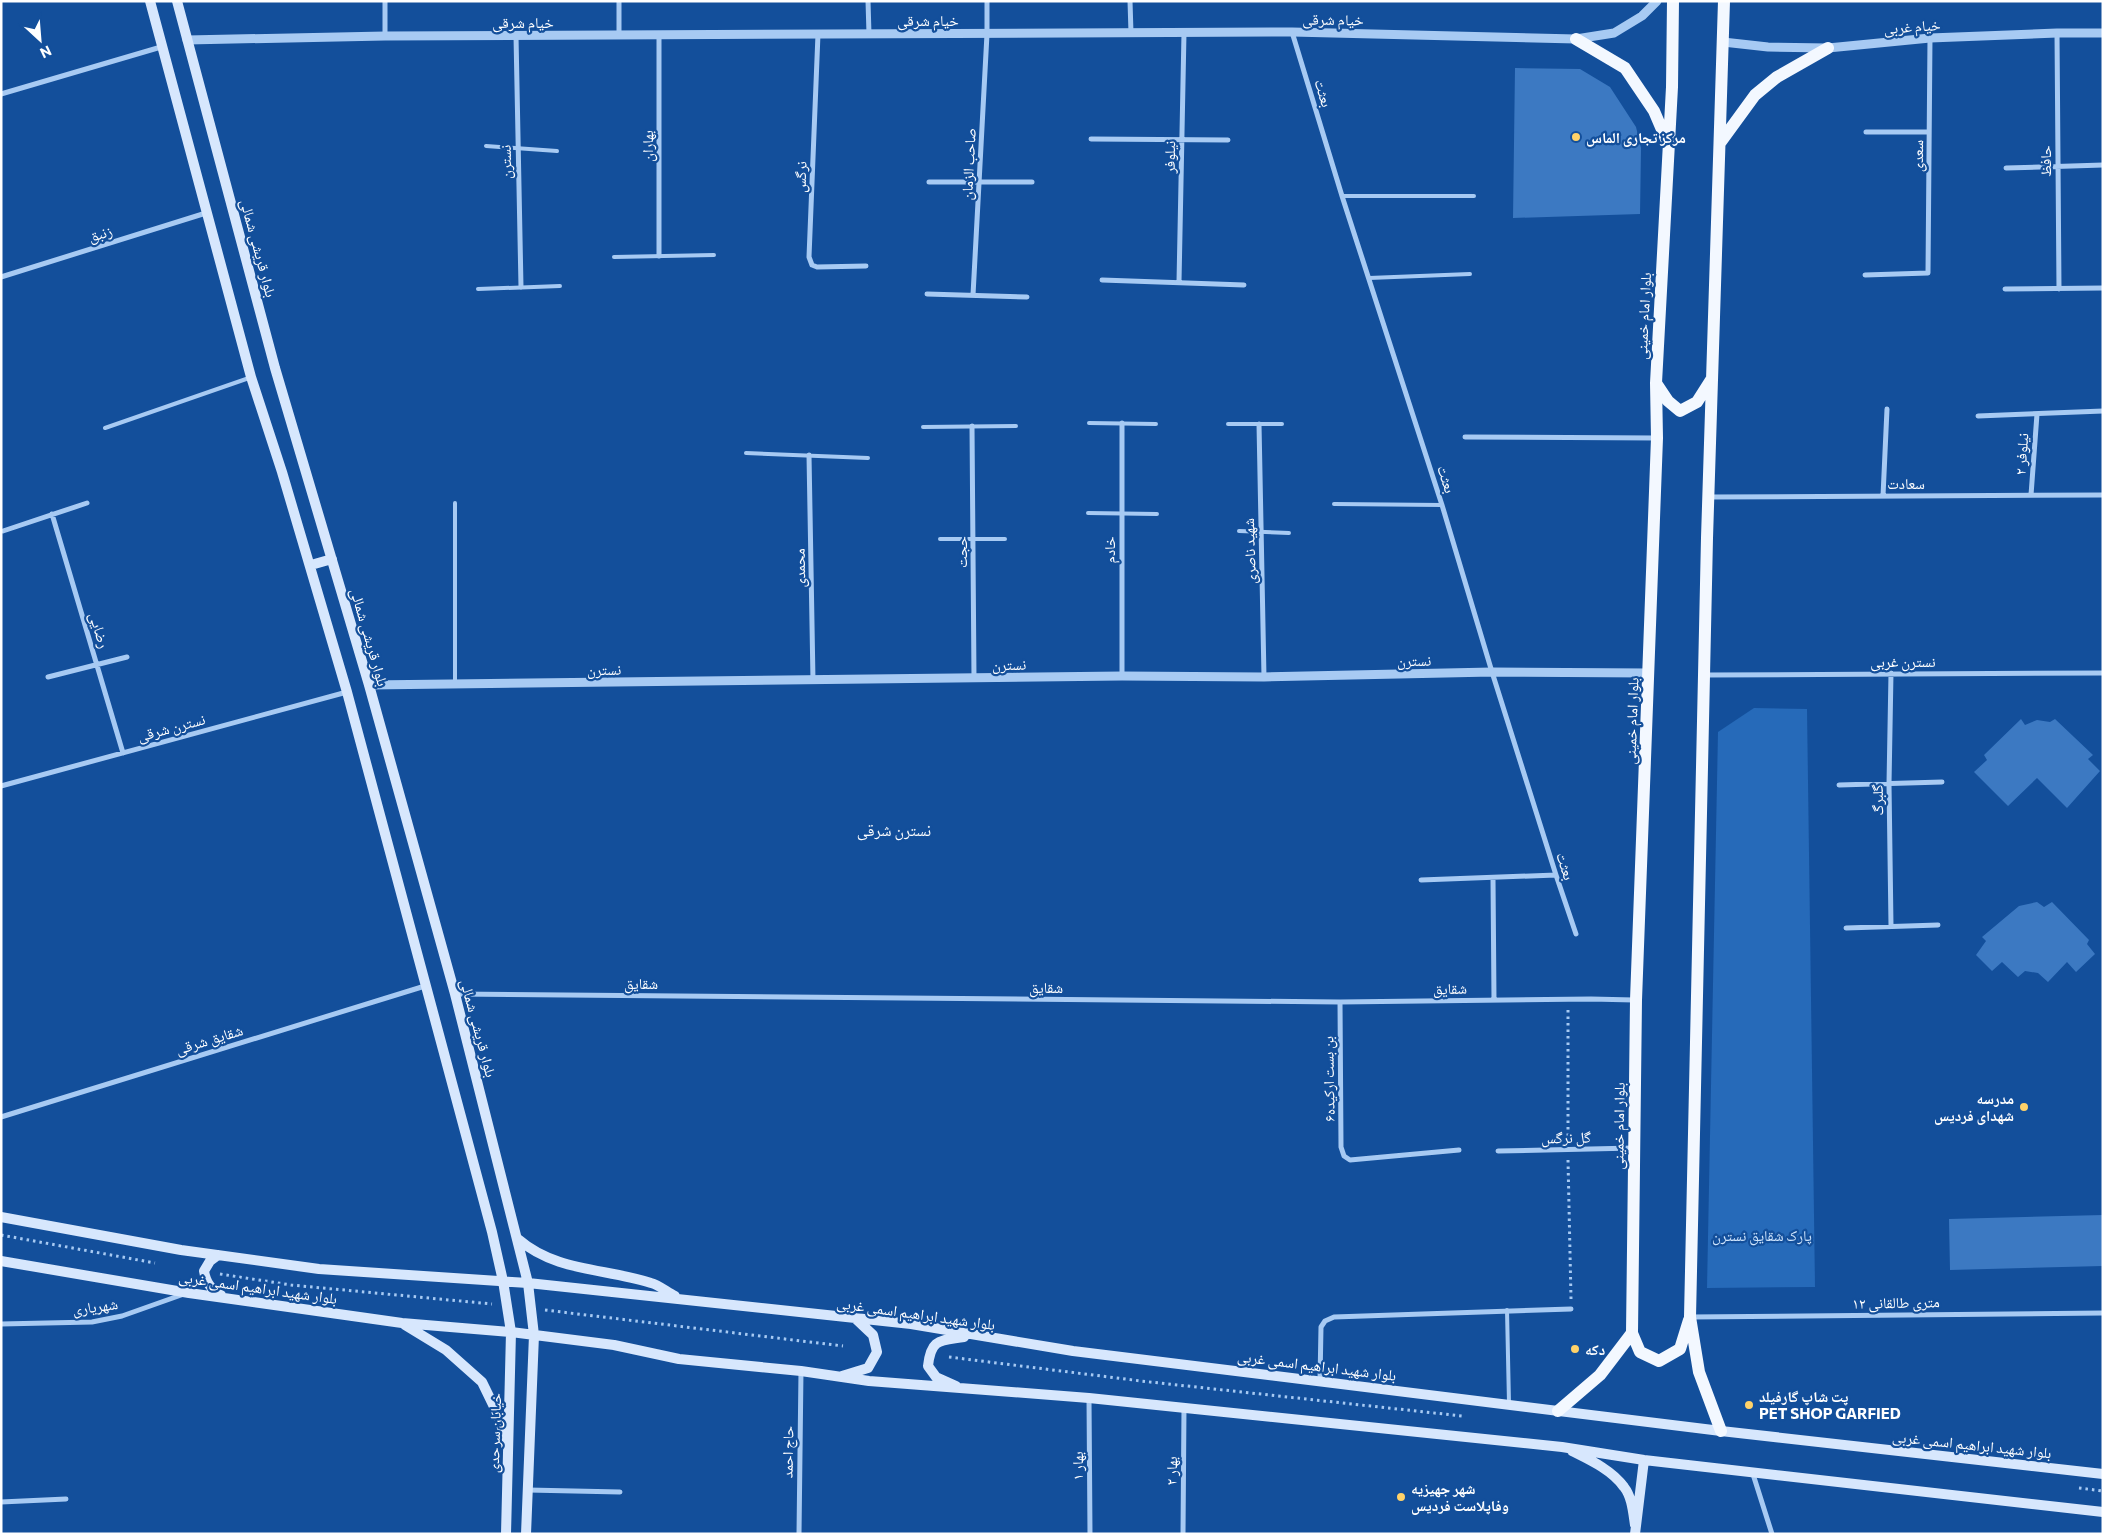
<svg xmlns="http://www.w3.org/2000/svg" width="2104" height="1535" font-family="Commissioner,'Noto Naskh Arabic',sans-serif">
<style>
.green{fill:#266ab9}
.building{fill:#3c79c2}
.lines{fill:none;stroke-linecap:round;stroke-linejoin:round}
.path{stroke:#a7caf3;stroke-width:3;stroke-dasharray:2.5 4;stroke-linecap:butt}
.service{stroke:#a7caf3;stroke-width:4}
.minor{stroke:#a7caf3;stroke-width:5}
.tertiary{stroke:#a7caf3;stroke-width:9}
.secondary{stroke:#d7e7fd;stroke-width:10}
.primary{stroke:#f3f8ff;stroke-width:12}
.poi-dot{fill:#ffd269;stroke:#134f9b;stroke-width:2}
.labels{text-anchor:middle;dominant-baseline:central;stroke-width:4.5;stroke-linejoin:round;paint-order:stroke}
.street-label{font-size:15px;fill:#fff;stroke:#134f9b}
.poi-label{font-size:15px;font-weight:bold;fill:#fff;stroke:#134f9b;text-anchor:start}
.park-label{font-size:15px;fill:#cfe5fd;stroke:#134f9b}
.neighbourhood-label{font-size:16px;fill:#fff;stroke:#134f9b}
</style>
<rect width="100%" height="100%" fill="#134f9b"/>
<path class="green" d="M1754 708 1807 709 1815 1287 1707 1288 1718 732Z"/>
<path class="building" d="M1515 68 1580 69 1610 87 1636 127 1641 148 1640 214 1513 218Z
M2021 719 2025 725 2037 720 2050 722 2055 719 2093 755 2088 759 2100 771 2067 808 2037 778 2008 806 1974 772 1987 760 1984 755Z
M2037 902 2044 907 2052 902 2089 940 2087 944 2095 954 2076 972 2067 962 2048 982 2038 973 2025 971 2018 977 2002 962 1992 971 1976 955 1986 941 1982 937 2019 906Z
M2103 1215V1266L1950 1270 1949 1219Z"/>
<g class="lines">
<path class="path" d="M1568 1010V1139
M1568 1160 1571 1299
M1 1235 155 1263
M220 1274 291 1285 492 1304
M545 1310 843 1346
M949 1357 1141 1381 1462 1416
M2079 1488 2103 1491"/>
<path class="service" d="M486 146 557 151
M1342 196H1474
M614 257 714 255
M1369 278 1470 274
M478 289 560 286
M1089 423 1156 424
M1228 424H1282
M923 427 1016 426
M105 428 249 378
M746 453 868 458
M455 503V684
M1334 504 1442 505
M1088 513 1157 514
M1239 531 1289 533
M940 539H1005
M1507 1310 1509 1403"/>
<path class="minor" d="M385 1V36
M868 1 869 34
M1130 1 1131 33
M1292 32 1342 196 1442 505 1492 672 1556 875 1576 934
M2057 33 2059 289
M818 34 809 257 812 265 817 267 866 266
M619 35V1
M659 35V256
M516 36 521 287
M1 94 161 47
M1866 132H1929
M1091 139 1228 140
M2006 168 2103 165
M929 182H1032
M1865 275 1928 273 1930 38
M1 277 206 213
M1102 280 1244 285
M1179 282 1184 33
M2005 289 2103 288
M927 294 1027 297
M973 295 987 34V1
M1978 416 2103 411
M1259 424 1264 677
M972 426 974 678
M1465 437 1656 438
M809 455 813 680
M2031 495 2037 414
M1883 496 1887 409
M1710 497 2103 495
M52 514 123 753
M3 531 87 503
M1891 673 1889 784 1891 926
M1706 675 2103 673
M1122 676V423
M48 677 127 657
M1839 785 1942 782
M1 786 347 692
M1493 878 1494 1000
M1421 880 1556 875
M1846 928 1938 925
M455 994 1340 1002 1591 999 1634 1000
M1340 1002 1341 1147 1344 1156 1350 1160 1459 1150
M1 1117 425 986
M1498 1151 1634 1148
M1690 1317 2103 1313
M1 1324 92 1322 122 1316 184 1294
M1320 1380 1321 1327 1325 1321 1334 1317 1571 1309
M1089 1398 1090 1534
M1752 1471 1772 1534
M528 1490 620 1492
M1 1502 66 1499
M799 1534 801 1371
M1183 1534 1184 1408"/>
<path class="tertiary" d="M187 40 385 36 1292 32 1576 39 1614 33 1642 16 1657 1
M1723 42 1768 47 1828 48 1930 38 2057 33H2103
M369 685 1122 676 1264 677 1492 672 1649 673"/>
<path class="secondary" d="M150 1 251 377 282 472 347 692 492 1232 503 1281 511 1332 506 1534
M177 1 275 368 369 685 455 994 528 1283 534 1335 526 1534
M311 565 332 559
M1 1217 181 1250 319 1269 528 1283 911 1324 1073 1351 1721 1431 2103 1474
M518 1239C556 1272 605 1268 651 1283 659 1285 667 1292 675 1296
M218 1255 210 1261 204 1271C206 1283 211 1289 221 1295
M1 1261 189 1293 402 1323 511 1332 614 1345 679 1359 801 1371 869 1381 1089 1398 1562 1447 1644 1460 2103 1512
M405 1325 446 1350 482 1382 499 1417 505 1439
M842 1376 868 1368 877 1352 873 1335 855 1318
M956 1386 936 1377 928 1366C931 1338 940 1341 964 1337
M1572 1451C1590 1460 1612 1470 1624 1487 1632 1497 1633 1512 1635 1525
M1635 1534 1644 1460"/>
<path class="primary" d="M1576 39 1625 68 1654 111 1666 139
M1720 143 1755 95 1777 77 1828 48
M1656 383 1668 401 1680 411 1697 402 1711 380
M1632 1333 1640 1352 1659 1361 1680 1349 1689 1320
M1558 1411 1600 1375 1632 1333 1636 1000 1657 438 1656 383 1672 87 1673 1
M1721 1431 1699 1372 1690 1317 1707 538 1724 1"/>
</g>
<g class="poi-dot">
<circle cx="1576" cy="137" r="5"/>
<circle cx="2024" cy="1107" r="5"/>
<circle cx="1575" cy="1349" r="5"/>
<circle cx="1749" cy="1405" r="5"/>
<circle cx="1401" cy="1497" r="5"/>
</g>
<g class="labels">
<g class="street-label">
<text transform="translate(1333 19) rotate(1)">خیام شرقی</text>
<text x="928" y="20">خیام شرقی</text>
<text x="523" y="22">خیام شرقی</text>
<text transform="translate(1912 26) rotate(-4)">خیام غربی</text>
<text transform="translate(1324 93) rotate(73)">بعثت</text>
<text transform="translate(647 146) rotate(-90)">بهاران</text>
<text transform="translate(1917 156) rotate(-89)">سعدی</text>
<text transform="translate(1169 157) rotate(-89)">نیلوفر</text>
<text transform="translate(2045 161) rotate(-90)">حافظ</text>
<text transform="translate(505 162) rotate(-91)">نسترن</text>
<text transform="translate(968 164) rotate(-87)">صاحب الزمان</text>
<text transform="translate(800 177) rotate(-88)">نرگس</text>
<text transform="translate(100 233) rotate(-17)">زنبق</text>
<text transform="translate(259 248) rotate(75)">بلوار قریشی شمالی</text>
<text transform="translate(1643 316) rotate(-87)">بلوار امام خمینی</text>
<text transform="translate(2021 454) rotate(-86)">نیلوفر ۲</text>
<text transform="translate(1447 479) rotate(72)">بعثت</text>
<text x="1906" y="483">سعادت</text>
<text transform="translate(1109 550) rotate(-90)">خادم</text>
<text transform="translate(1249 551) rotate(-92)">شهید ناصری</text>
<text transform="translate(961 552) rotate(-90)">حجت</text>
<text transform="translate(799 568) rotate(-91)">محمدی</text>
<text transform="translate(100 630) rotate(73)">رضایی</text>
<text transform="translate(370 637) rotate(74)">بلوار قریشی شمالی</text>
<text transform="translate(1414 660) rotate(-1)">نسترن</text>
<text x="1903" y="661">نسترن غربی</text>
<text transform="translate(1009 664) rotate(-1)">نسترن</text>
<text transform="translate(604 669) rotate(-1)">نسترن</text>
<text transform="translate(1631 721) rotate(-88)">بلوار امام خمینی</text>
<text transform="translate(171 727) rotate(-15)">نسترن شرقی</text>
<text transform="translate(1877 800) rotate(-91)">گلبرگ</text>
<text transform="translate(1566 866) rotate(72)">بعثت</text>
<text x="641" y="983">شقایق</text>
<text x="1046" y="987">شقایق</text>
<text transform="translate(1450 988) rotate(-1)">شقایق</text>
<text transform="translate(479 1028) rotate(75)">بلوار قریشی شمالی</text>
<text transform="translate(209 1039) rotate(-17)">شقایق شرقی</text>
<text transform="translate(1328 1079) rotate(-91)">بن بست ارکیده۶</text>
<text transform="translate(1618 1126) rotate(-89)">بلوار امام خمینی</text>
<text transform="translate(1566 1137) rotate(-1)">گل نرگس</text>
<text transform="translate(258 1287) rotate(8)">بلوار شهید ابراهیم اسمی غربی</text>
<text transform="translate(1896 1302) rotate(-1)">۱۲ متری طالقانی</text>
<text transform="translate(95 1306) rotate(-8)">شهریاری</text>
<text transform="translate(916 1313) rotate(8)">بلوار شهید ابراهیم اسمی غربی</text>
<text transform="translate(1317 1365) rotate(7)">بلوار شهید ابراهیم اسمی غربی</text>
<text transform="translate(494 1433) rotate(-88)">خیابان سرحدی</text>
<text transform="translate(1972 1444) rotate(6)">بلوار شهید ابراهیم اسمی غربی</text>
<text transform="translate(787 1452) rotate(-89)">حاج احمد</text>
<text transform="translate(1077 1466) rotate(-90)">بهار ۱</text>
<text transform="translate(1171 1471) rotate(-90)">بهار ۲</text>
</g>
<g class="poi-label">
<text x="1586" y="137">مرکز تجاری الماس</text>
<text x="2014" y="1098" text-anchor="end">مدرسه<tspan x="2014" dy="17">شهدای فردیس</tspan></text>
<text x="1585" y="1349">دکه</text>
<text x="1759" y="1396">پت شاپ گارفیلد<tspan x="1759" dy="17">PET SHOP GARFIED</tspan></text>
<text x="1411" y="1488">شهر جهیزیه<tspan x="1411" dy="17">وفاپلاست فردیس</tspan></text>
</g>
<g class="park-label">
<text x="1762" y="1235">پارک شقایق نسترن</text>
</g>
<g class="neighbourhood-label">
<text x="894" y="829">نسترن شرقی</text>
</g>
</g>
<rect width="2104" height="1535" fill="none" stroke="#ffffff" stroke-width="5"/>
<g transform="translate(40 40) rotate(154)" stroke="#134f9b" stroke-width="4" paint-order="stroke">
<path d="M0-4L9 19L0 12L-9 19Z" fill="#ffffff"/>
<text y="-8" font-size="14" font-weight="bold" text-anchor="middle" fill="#ffffff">N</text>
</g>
</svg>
